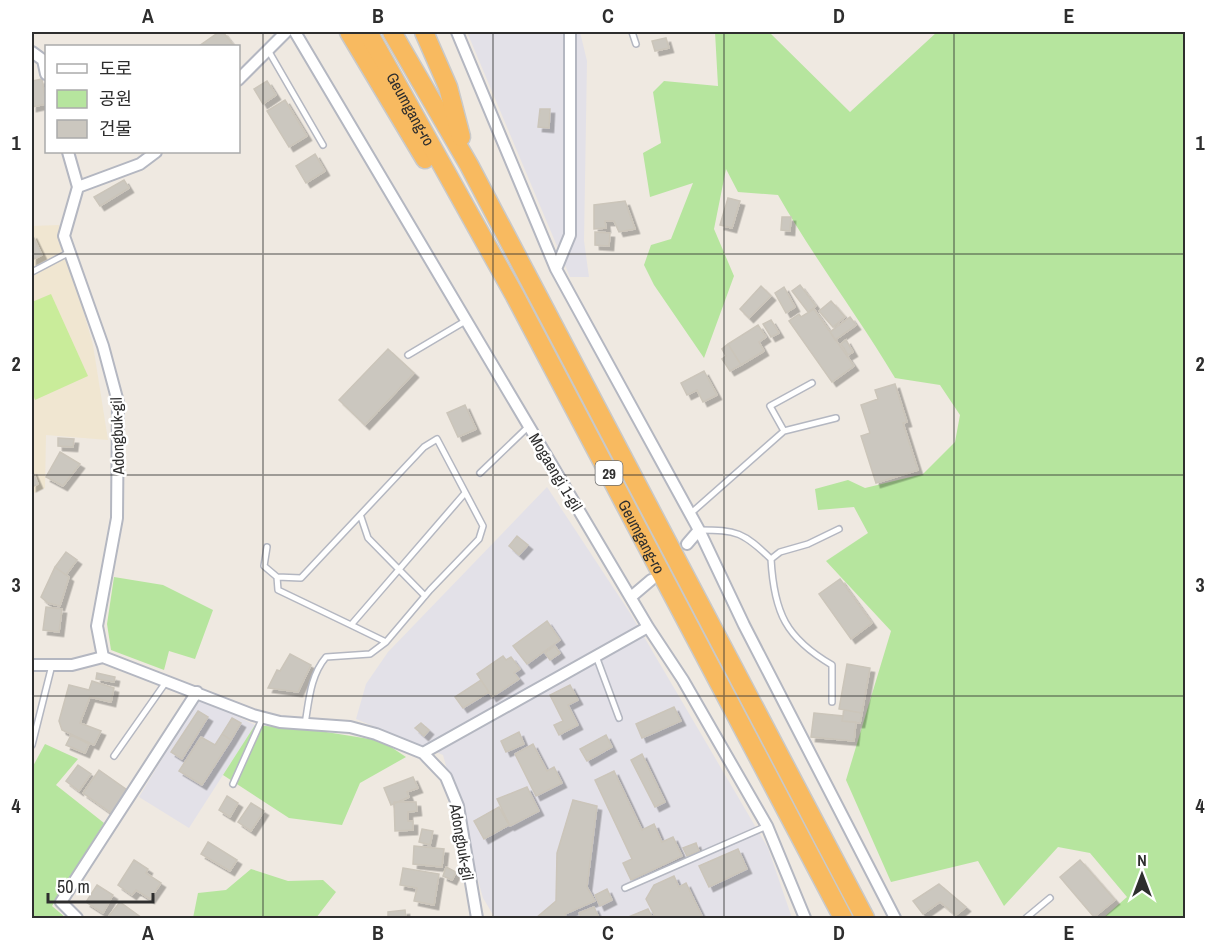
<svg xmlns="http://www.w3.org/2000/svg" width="1217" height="950" font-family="'Archivo Narrow','Noto Sans KR',sans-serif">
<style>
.industrial{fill:#e3e1e8}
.education{fill:#f0e6d1}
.green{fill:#b6e59e}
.pitch{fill:#c9ec9a}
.building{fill:#cbc7bf;stroke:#cbc5ba;stroke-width:1.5;filter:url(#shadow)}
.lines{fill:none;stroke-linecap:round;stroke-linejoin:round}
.service-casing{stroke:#b4b7c1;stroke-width:8}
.minor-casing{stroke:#b4b7c1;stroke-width:14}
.trunk-casing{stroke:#c9c9c9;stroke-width:21}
.service{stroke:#fff;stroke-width:5}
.minor{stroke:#fff;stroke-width:10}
.trunk{stroke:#f8ba60;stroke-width:18}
.grid{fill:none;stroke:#2e2e2e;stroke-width:1.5;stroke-opacity:0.55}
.labels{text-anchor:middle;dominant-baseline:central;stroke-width:5;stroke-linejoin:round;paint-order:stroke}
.shield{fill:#fff;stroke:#6d6d6d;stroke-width:1.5}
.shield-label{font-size:15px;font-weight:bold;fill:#2e2e2e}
.street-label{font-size:16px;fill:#2e2e2e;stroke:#fff}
.neatline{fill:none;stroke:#2e2e2e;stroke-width:2}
.grid-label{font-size:20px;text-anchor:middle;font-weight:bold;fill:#2e2e2e}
</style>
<defs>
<filter id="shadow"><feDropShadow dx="4.5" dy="4.5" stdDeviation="0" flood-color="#0004"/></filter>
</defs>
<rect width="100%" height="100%" fill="#efe9e1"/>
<path class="industrial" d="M467 32H580L587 61 584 241 589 277H570Z
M547 487 630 613 768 848 792 918H495L483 898 443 755 356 719 366 684 388 652Z
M199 698 255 725 189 828 139 797Z"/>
<path class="education" d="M59 225 93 345 108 440 46 435 45 488 32 494V226Z"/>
<path class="green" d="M715 32H769L850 112 937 32H1185V918H1103L1127 897 1090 853 1058 847 1004 906 978 861 891 882 846 780 891 631 826 561 868 533 854 507 818 510 815 489 848 480 865 488 923 474 955 442 960 415 940 385 895 378C858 316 814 258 778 195L738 192 726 169 714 229 734 276 704 358 654 285 644 265 651 245 671 239 693 183 650 197 643 153 661 143 653 92 664 81 718 86Z
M114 577 163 585 213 610 195 659 169 651 164 670 111 650 107 624Z
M255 725 320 731 382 741 406 757 360 783 342 825 289 818 223 775Z
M45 744 78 759 56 785 104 823 52 906 66 918H32V768Z
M251 869 288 881 323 880 336 892 316 918H193L198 893 226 890Z"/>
<path class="pitch" d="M51 294 88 376 35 400 32 391V302Z"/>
<path class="building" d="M219 32H223L234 46H199Z
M666 38 669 48 655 51 652 41Z
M42 79 46 104 32 107V81Z
M267 81 276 95 263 104 254 89Z
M285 100 307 136 289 147 267 111Z
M540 109H550L549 128 538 127Z
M315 154 325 171 306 183 296 166Z
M124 180 129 188 100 206 94 197Z
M728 198 740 201 732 228 720 225Z
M625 201 635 229 619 232 614 221H605L606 228 594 229V205Z
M782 217H791L790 231 781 230Z
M595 232 610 233 609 246 595 245Z
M32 234 42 255 32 260Z
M800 285 816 306 808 312 792 291Z
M761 286 771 296 749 318 740 309Z
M784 287 795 307 786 313 775 293Z
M831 301 845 317 833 327 819 311Z
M814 309 854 366 832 382 789 321 799 314 801 317Z
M850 317 856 325 835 340 830 332Z
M771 320 779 333 771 337 763 324Z
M758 325 766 337 759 342 764 351 741 365 728 344Z
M846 340 853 352 848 355 841 344Z
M728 344 741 365 730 371 722 359 726 356 722 349Z
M388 349 414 373 365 425 339 400Z
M704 371 717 395 703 402 697 390 687 395 681 383Z
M895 384 907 422 903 423 918 470 876 483 861 436 870 433 861 405 878 399 875 390Z
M465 405 476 429 458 437 447 413Z
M58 438 74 439 73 447 58 446Z
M60 452 80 464 63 486 46 477Z
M32 470 38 484 32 487Z
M517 536 528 545 519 555 509 546Z
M66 552 77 560 66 575 55 567Z
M55 567 69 577 60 606 48 603 41 597Z
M840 579 872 623 851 639 819 594Z
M46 607 62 609 59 632 43 630Z
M547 621 560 640 527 664 513 646Z
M555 646 560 653 550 660 545 653Z
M290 654 311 665 298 692 268 688 277 670 280 671Z
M503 656 506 660 511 657 520 669 514 673 519 679 492 697 477 674Z
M847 664 870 668 862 713 839 709Z
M97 673 115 677 114 682 96 679Z
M481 680 489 692 463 708 455 697Z
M92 681 114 688 111 702 90 697 80 723 101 731 94 745 62 730 59 721 69 685 89 690Z
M570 685 578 700 568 705 578 725 559 735 554 725 563 721 550 695Z
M674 707 681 721 642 738 636 724Z
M844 710 862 713 860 723 842 721Z
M198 711 208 717 182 759 171 752Z
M814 713 843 716 842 721 856 722 854 741 811 737Z
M232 718 241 723 231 740 222 734Z
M421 723 429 730 424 736 415 728Z
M519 732 524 744 506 752 501 741Z
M222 734 231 740 202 785 179 771 201 737 215 745Z
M71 735 89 744 85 753 66 745Z
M606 735 612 747 587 761 580 749Z
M533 744 547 771 554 767 562 783 536 796 515 754Z
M642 754 665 802 655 807 631 760Z
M78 765 91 774 79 791 66 781Z
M99 770 130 792 114 815 83 793Z
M614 771 642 830 654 824 662 842 673 837 682 856 631 880 623 863 632 859 595 780Z
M413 777 418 788 407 792 409 797 391 805 384 788Z
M527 787 539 811 510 826 497 799Z
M227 796 238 803 230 817 219 810Z
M573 800 597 806 587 887 595 901 565 914 566 918H536L556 901 557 853Z
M394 802H416L417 811 408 812V821H413V830L395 831Z
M251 803 264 811 251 831 238 822Z
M499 807 509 825 484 839 474 821Z
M422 829 433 831 430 845 419 842Z
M208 842 237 860 230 871 201 854Z
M696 843 699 851 687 856 683 848Z
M414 846 444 849 442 867 413 864Z
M738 849 747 869 709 887 699 866Z
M134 860 148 869 146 873 161 883 150 899 136 890 132 895 118 885Z
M1080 860 1115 900 1094 917 1060 877Z
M446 867 456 872 452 880 443 876Z
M403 868 439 874 434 905 414 901 417 888 400 885Z
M674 876 679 887 686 883 703 918H656L646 899 654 885Z
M939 884 966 907 956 915 940 902 923 914 913 901Z
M97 885 113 895 103 913 86 902Z
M607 889 612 900 600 906 595 895Z
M120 902 142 918H113L109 916Z
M594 907 599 918H581L579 913Z
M648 909 653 918H626Z
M405 910 406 918H388V912Z"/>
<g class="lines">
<defs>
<path id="service" d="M632 32 636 44
M268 50 323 145
M32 272 70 252
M408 355 467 320
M784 431 770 406 812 383
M480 473 529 426
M690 514 784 431 836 418
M361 517 368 538 425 596
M699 530C737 530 743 532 771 559 774 613 786 638 832 665V702
M267 547 264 566 277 577 301 578 424 447 437 439 483 526 479 539 430 590 386 642 351 625
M771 559 780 552 808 544 839 529
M277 577 278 590 351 625 465 493
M596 656 619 718
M305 724C309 701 310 676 326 657L370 654 386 642
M32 745 52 665
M114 756 166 682
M233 784 263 717
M625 888 767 826
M1026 918 1050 898"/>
<path id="minor" d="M295 32 648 627 683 680 767 826 805 918
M457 32 556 269 699 530 744 625 895 918
M32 52 43 60 46 74
M238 80 286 32
M68 152 78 187 64 236 103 346 118 402 117 518 97 626 103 657
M78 187 140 164 156 152
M556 269 570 235V32
M687 544 699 530
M631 597 651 580
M32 665H72L103 657 253 715 280 722 350 727 376 734 423 753 446 777 458 806 477 918
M423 753 648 627
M77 918 61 902 197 692"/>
<g id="trunk">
<path d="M349 32 425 159"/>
<path id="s1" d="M368 32 515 296 843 918"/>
<path d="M392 32 469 165 865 918"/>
<path d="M424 32 448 87 461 137"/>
</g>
</defs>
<use href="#service" class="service-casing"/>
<use href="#minor" class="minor-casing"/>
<use href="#trunk" class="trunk-casing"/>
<use href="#service" class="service"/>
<use href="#minor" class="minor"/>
<use href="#trunk" class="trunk"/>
</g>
<path class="grid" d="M263 32V918M493 32V918M724 32V918M954 32V918M32 254H1186M32 475H1186M32 696H1186"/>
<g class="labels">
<rect class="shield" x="595.5" y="461" width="27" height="24" rx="4.5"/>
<g class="shield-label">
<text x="609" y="473">29</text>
</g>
<g class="street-label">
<text stroke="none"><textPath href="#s1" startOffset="88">Geumgang-ro</textPath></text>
<text transform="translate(117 436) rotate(-92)">Adongbuk-gil</text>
<text transform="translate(556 472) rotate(59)">Mogaengi 1-gil</text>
<text stroke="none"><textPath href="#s1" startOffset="574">Geumgang-ro</textPath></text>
<text transform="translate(462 842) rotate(80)">Adongbuk-gil</text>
</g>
</g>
<rect width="1217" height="950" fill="none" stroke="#ffffff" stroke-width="66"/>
<rect x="45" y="45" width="195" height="108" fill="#ffffff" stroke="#ababab" stroke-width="1.5"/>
<rect x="57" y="64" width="30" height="9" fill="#ffffff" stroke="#ababab" stroke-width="1.5"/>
<text x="99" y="75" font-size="18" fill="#2e2e2e">도로</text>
<rect x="57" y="90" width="30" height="18" fill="#b6e59e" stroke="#ababab" stroke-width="1.5"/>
<text x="99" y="105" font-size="18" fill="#2e2e2e">공원</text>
<rect x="57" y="120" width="30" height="18" fill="#cbc7bf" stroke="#ababab" stroke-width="1.5"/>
<text x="99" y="135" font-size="18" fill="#2e2e2e">건물</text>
<g transform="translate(1142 875)" stroke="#ffffff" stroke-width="4.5" paint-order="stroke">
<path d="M0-4.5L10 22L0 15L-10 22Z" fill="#2e2e2e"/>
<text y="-9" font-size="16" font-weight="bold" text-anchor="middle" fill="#2e2e2e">N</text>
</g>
<path d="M48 893v9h105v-9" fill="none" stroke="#2e2e2e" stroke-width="3"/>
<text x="57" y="893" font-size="18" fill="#2e2e2e" stroke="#ffffff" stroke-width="4.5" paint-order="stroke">50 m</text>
<rect x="33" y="33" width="1151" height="884" class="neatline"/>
<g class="grid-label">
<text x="148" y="23">A</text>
<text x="378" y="23">B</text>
<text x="608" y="23">C</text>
<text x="839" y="23">D</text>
<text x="1069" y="23">E</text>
<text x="16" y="150">1</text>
<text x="1200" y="150">1</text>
<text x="16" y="371">2</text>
<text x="1200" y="371">2</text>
<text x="16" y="592">3</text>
<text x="1200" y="592">3</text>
<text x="16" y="813">4</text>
<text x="1200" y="813">4</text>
<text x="148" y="940">A</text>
<text x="378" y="940">B</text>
<text x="608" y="940">C</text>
<text x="839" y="940">D</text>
<text x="1069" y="940">E</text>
</g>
</svg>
